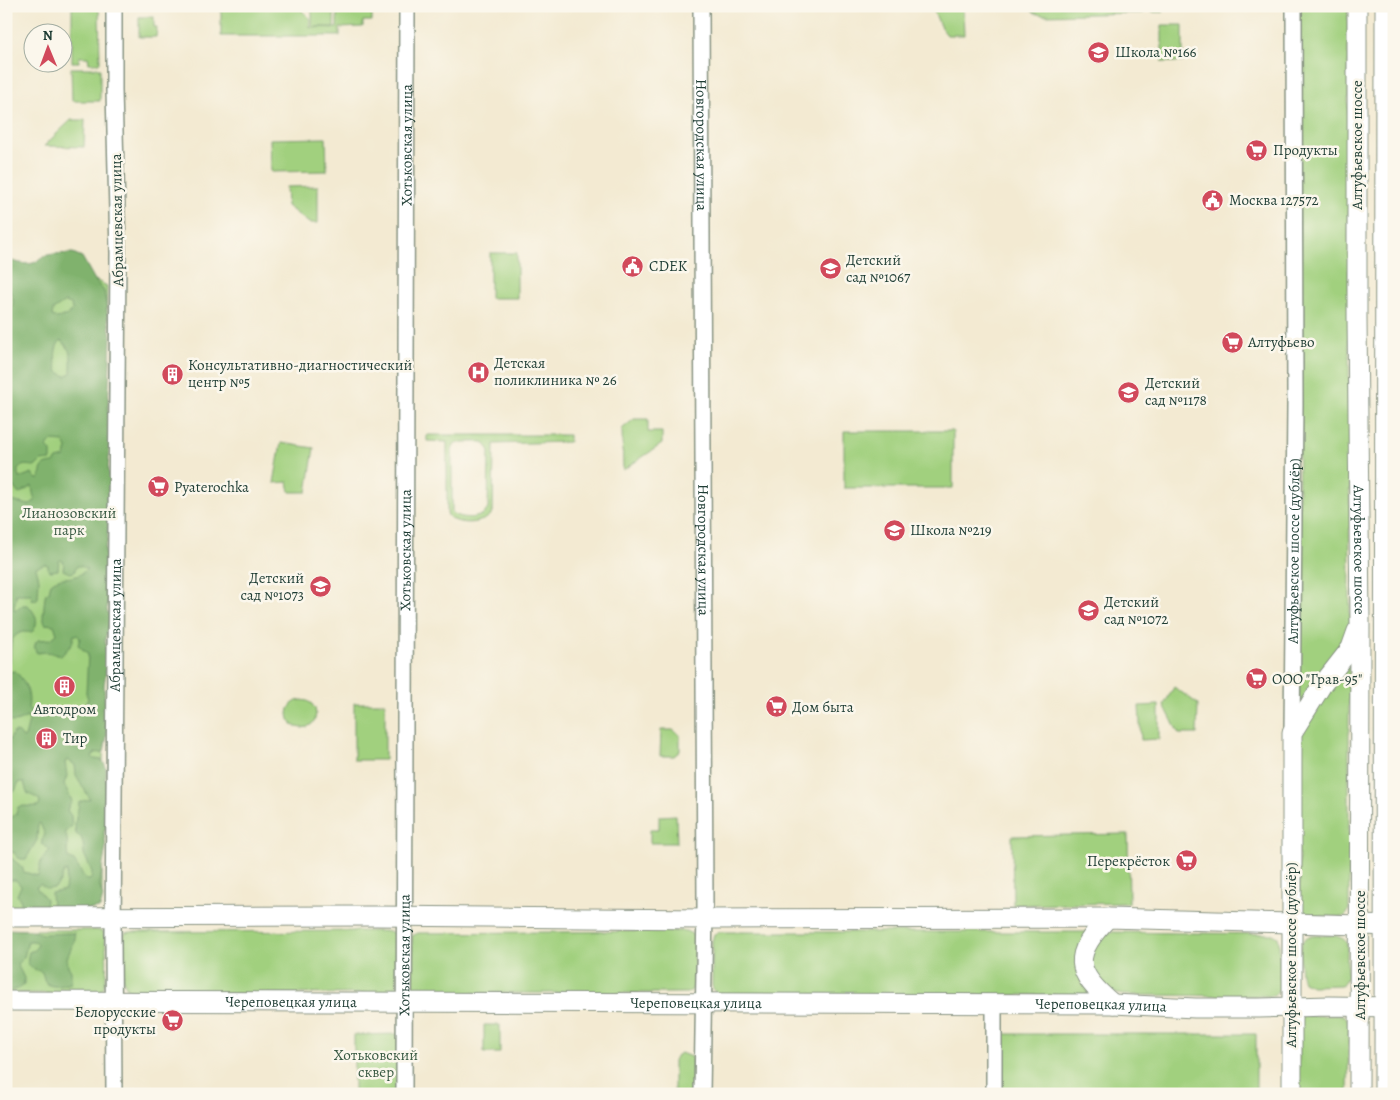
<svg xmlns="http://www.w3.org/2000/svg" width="1400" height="1100" font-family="Alegreya,serif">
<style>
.green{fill:#a1d07e;stroke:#608659;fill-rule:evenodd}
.forest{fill:#80b26d;stroke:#507850;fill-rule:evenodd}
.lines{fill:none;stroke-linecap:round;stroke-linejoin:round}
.minor-casing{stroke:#899483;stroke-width:18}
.major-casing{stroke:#899483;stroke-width:21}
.minor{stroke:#fff;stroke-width:15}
.major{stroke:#fff;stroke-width:19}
.labels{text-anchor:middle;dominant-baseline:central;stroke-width:5;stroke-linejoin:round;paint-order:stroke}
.poi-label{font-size:15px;fill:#1f3d34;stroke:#fbf7ec;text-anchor:start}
.street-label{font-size:15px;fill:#1f3d34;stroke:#fbf7ec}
.park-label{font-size:15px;fill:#395a43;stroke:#fbf7ec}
</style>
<rect width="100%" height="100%" fill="#fbf7ec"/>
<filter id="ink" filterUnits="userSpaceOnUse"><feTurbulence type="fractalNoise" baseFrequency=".02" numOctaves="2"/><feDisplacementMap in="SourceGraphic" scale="10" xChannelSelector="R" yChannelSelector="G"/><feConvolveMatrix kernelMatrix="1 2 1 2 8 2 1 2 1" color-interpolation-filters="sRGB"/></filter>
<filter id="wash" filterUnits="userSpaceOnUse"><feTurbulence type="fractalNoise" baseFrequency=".0096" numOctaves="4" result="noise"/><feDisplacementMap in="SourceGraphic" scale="20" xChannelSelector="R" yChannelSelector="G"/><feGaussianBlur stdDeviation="1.12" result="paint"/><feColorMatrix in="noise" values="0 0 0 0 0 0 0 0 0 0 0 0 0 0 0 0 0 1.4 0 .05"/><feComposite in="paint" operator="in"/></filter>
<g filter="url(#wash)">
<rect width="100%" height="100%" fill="#f3ead2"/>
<path class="green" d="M72 6H99L100 63H89L88 57H79V62H72Z
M221 6H297L310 18V28L312 27V9L334 8V27H314L337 28V6H310V11L304 6H372V21H363V27L340 28V36H221Z
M932 6H956L963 9 964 35H947L940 26Z
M1028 6 1044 8V6H1163V12H1151V8L1143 13 1043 15 1034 13Z
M1298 6H1348L1350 627 1348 637 1299 705Z
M139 17H154V27H157L156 37H139Z
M1162 25H1183V62H1162Z
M100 68V101H72L71 68Z
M71 120H85L84 147 44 146Z
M326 138 327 171 271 172 270 139Z
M318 186V223H309L287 206 286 187Z
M490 253H517V298H490Z
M65 265 107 286 102 899 90 907H6V276Z
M634 419H648V432H662V444L623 470 622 429Z
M844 431H953V488H844Z
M427 435H569V442L494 444 493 512C486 525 454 527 447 514V442L427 441ZM463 442H483L489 449 488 508C484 520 460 520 452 512V450L455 444Z
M281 443 314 448 307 492H290L288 482 274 483Z
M1347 666 1349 669V909L1347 914 1344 917 1299 915 1298 734Z
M1174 687 1198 704 1197 734H1179L1164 705Z
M288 714a14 14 0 1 1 28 0a14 14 0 1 1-28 0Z
M354 703H385V760H354Z
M1159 705V739L1141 740 1139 706Z
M661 730H673L680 735V751L674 756H660Z
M676 815 677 843H650V829H659V816Z
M1128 834 1129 903 1013 905 1012 836Z
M6 930H95L103 931C107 942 109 981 102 990 101 991 96 993 95 994L6 993Z
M389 931 396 934 397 938V988L391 994 137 993 127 989 123 980V940L125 933 130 932Z
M686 931 692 934 695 938 694 985 692 990 687 993H416L413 991 412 987V936L418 933Z
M720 932H1090L1089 995H720L714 991 712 986V941L714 934Z
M1110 932 1273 934 1278 937 1279 941 1280 988 1274 996 1122 995 1111 992 1090 971C1092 950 1091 944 1110 932Z
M1309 936C1321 936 1340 932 1347 943V977L1342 985 1312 986 1303 982C1300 975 1299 953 1301 945 1302 940 1306 938 1309 936Z
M1343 1015 1349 1022 1348 1094H1297L1301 1016Z
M484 1025H500V1053H484Z
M399 1034V1094H354V1035Z
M1002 1034H1256V1094H1001Z
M681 1053 691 1057 692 1060V1094H676L674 1091V1060L677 1055Z"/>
<path class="forest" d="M73 253 82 257 96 282 104 291 111 337 108 411 112 421 108 470 111 479 108 491 111 511 108 515V541L105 548 110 579 108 588 107 610 110 618 105 640 107 663 104 686 107 735 104 752 95 753 92 757 94 759 102 760C107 767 107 771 105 779L108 781C109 789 107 795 103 802 104 813 111 822 104 832L106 847 100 882V887L103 897 100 908 58 914 52 907 51 893 65 890 67 871 64 872 60 882 55 888 47 889 40 884 36 887 46 899 45 909 21 908V901L17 895 21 886 16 880H9L6 887V818L9 819 16 814 18 807C25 805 31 807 38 806L40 803 39 799 27 793 24 782H19L15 791 9 793 6 789V745L14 732 19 733 23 738 25 737 29 721 27 717C19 721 15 724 6 720 6 714 9 706 8 700 7 691 6 682 6 672L15 671C26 682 31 694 28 709 34 712 39 710 45 714 54 706 71 709 83 710L88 699 86 693 88 654 78 645 80 638 77 635H74L72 644 61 656C53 653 47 651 38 653L36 652C34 647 34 644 38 640L51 639 57 634 54 625 45 624 43 616 45 596 46 593 49 592 51 583C63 573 73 583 87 569L81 566H77L74 572 70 573 63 570 64 562 61 560 59 561 58 570 51 571 48 570V565L45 564 36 567 39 579 38 598 36 600 32 599 31 594H16C17 600 13 604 14 610H16L23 605H28C35 613 40 621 33 631 28 634 23 630 18 634 7 640 13 654 9 664L6 665V495L11 501 29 505 35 501 33 493 32 486 19 494 12 485 6 481V353L8 349 6 341V306L11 309C15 303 13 297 10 291L6 292V259C16 262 28 267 38 261 42 258 43 256 48 255 56 253 65 254 73 253ZM65 302 71 304 72 310 68 315 57 318 52 316 53 310ZM61 340C73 352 71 358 71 373L66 376 58 372C55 363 53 348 61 340ZM51 441 64 442 67 448 65 457 57 459 54 463C42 464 41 467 40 478L38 479 35 478 32 473 19 478C14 461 27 466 36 466L41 461 51 460V452L47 447ZM68 760 75 765 76 775 90 799 79 802C78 815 73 821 76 834L81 837 83 843 84 854 92 872V877L90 880H86L74 861 68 858C66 850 69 839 65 832L72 826 71 816 67 810 72 801 64 784 67 776 65 762ZM40 823 45 835C39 844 41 844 50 850L41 860 38 876 24 872 22 867 9 856 10 853 14 852 17 857 21 859H26L37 840 38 824Z
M6 929 30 930 43 934 74 933 75 939 67 958 68 966 71 971V983C61 986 53 989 45 982L42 972C29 967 25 968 29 952L34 950 38 945 34 941H28L24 957 17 964 24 978V984L18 989 6 991Z"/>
</g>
<g filter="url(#ink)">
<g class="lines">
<defs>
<g id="minor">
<path id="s1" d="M701 6 705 908 702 1094"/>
<path id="s2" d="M1292 733 1295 404 1294 6"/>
<path id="s3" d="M114 1094 113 935 118 253 114 90V6"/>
<path id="s4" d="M404 1094 407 6"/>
<path d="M994 1094V1004"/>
</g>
<g id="major">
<path id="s5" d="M1357 6V318L1360 623 1359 1094"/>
<path d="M6 917 377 916 704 919 1108 918 1394 926"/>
<path d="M1108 918C1072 955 1074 972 1113 1004"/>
<path id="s6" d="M6 1001 1113 1004 1195 1008H1259L1330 1006 1394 1007"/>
<path d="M1292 1094V733L1322 685 1351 648 1357 631"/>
<path d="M1384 1094 1385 6"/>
</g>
</defs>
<use href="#minor" class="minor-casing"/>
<use href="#major" class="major-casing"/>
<use href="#minor" class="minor"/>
<use href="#major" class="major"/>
</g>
</g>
<defs>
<symbol id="school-disc" viewBox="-11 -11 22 22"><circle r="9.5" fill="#d1495b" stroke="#fbf7ec"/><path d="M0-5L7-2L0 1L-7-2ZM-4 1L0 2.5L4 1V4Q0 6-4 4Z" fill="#fff"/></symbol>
<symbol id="supermarket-disc" viewBox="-11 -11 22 22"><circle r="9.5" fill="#d1495b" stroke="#fbf7ec"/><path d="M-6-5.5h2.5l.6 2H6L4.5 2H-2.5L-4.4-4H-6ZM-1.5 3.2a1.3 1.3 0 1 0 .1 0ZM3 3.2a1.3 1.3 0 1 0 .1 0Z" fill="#fff"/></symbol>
<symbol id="civic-disc" viewBox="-11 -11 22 22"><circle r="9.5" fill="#d1495b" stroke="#fbf7ec"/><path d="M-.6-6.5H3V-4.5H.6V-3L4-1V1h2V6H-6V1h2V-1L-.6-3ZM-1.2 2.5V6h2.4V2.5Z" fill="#fff"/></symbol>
<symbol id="hospital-disc" viewBox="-11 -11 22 22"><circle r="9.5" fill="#d1495b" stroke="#fbf7ec"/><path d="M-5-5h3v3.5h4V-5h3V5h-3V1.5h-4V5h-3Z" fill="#fff"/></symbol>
<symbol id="building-disc" viewBox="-11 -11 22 22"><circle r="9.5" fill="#d1495b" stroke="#fbf7ec"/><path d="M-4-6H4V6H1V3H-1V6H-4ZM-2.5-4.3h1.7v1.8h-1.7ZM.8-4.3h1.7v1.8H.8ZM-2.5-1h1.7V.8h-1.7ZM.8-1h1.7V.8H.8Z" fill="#fff"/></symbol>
</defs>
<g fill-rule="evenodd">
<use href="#school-disc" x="1086" y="40" width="25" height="25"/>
<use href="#supermarket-disc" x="1244" y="138" width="25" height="25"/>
<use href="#civic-disc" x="1200" y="188" width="25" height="25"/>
<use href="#civic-disc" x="620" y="254" width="25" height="25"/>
<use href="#school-disc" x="818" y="256" width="25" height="25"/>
<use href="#supermarket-disc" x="1220" y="330" width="25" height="25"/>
<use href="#hospital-disc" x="466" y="360" width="25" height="25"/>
<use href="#building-disc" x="160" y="362" width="25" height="25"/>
<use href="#school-disc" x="1116" y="380" width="25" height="25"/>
<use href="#supermarket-disc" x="146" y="474" width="25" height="25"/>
<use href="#school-disc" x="882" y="518" width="25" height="25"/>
<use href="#school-disc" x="308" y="574" width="25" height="25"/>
<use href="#school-disc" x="1076" y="598" width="25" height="25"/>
<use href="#supermarket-disc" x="1244" y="666" width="25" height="25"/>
<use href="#building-disc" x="52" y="674" width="25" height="25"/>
<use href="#supermarket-disc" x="764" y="694" width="25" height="25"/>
<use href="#building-disc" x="34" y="726" width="25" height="25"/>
<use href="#supermarket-disc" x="1174" y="848" width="25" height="25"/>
<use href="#supermarket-disc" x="160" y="1008" width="25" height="25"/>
</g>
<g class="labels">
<g class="poi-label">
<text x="1115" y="52">Школа №166</text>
<text x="1273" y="150">Продукты</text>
<text x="1229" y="200">Москва 127572</text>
<text x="846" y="260">Детский<tspan x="846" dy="17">сад №1067</tspan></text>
<text x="649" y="266">CDEK</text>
<text x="1248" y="342">Алтуфьево</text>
<text x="494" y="363">Детская<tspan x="494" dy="17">поликлиника № 26</tspan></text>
<text x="188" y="365">Консультативно-диагностический<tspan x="188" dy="17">центр №5</tspan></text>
<text x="1145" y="383">Детский<tspan x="1145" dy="17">сад №1178</tspan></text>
<text x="174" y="487">Pyaterochka</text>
<text x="910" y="530">Школа №219</text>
<text x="304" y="578" text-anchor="end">Детский<tspan x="304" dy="17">сад №1073</tspan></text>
<text x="1104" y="602">Детский<tspan x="1104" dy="17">сад №1072</tspan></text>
<text x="1272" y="679">ООО "Грав-95"</text>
<text x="792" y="707">Дом быта</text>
<text x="65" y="709" text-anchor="middle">Автодром</text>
<text x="63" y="738">Тир</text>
<text x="1170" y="861" text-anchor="end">Перекрёсток</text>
<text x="156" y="1012" text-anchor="end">Белорусские<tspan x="156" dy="17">продукты</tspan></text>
</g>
<g class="street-label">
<text stroke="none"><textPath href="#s4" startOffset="949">Хотьковская улица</textPath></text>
<text stroke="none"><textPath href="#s1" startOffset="139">Новгородская улица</textPath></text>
<text transform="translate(1357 145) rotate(-90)">Алтуфьевское шоссе</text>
<text transform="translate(117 220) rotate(-91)">Абрамцевская улица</text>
<text stroke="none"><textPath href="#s4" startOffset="544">Хотьковская улица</textPath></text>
<text stroke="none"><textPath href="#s1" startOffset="544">Новгородская улица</textPath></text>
<text stroke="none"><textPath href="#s2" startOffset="182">Алтуфьевское шоссе (дублёр)</textPath></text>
<text stroke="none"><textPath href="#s5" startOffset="544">Алтуфьевское шоссе</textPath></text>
<text stroke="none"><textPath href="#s3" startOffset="469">Абрамцевская улица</textPath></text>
<text stroke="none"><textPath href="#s4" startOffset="139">Хотьковская улица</textPath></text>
<text transform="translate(1291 955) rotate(-90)">Алтуфьевское шоссе (дублёр)</text>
<text transform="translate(1360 955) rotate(-90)">Алтуфьевское шоссе</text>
<text stroke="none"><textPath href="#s6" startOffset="285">Череповецкая улица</textPath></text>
<text stroke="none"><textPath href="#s6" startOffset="690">Череповецкая улица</textPath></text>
<text stroke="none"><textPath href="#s6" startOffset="1095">Череповецкая улица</textPath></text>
</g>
<g class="park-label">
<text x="69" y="513">Лианозовский<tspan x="69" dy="17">парк</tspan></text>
<text x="376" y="1055">Хотьковский<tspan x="376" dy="17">сквер</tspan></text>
</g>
</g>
<rect width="1400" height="1100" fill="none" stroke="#fbf7ec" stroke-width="25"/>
<g transform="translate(48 48) rotate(359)"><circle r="24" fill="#fbf7ec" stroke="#a3ada2"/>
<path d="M0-4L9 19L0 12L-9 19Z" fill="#d1495b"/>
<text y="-8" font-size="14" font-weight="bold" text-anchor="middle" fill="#1f3d34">N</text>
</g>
</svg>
